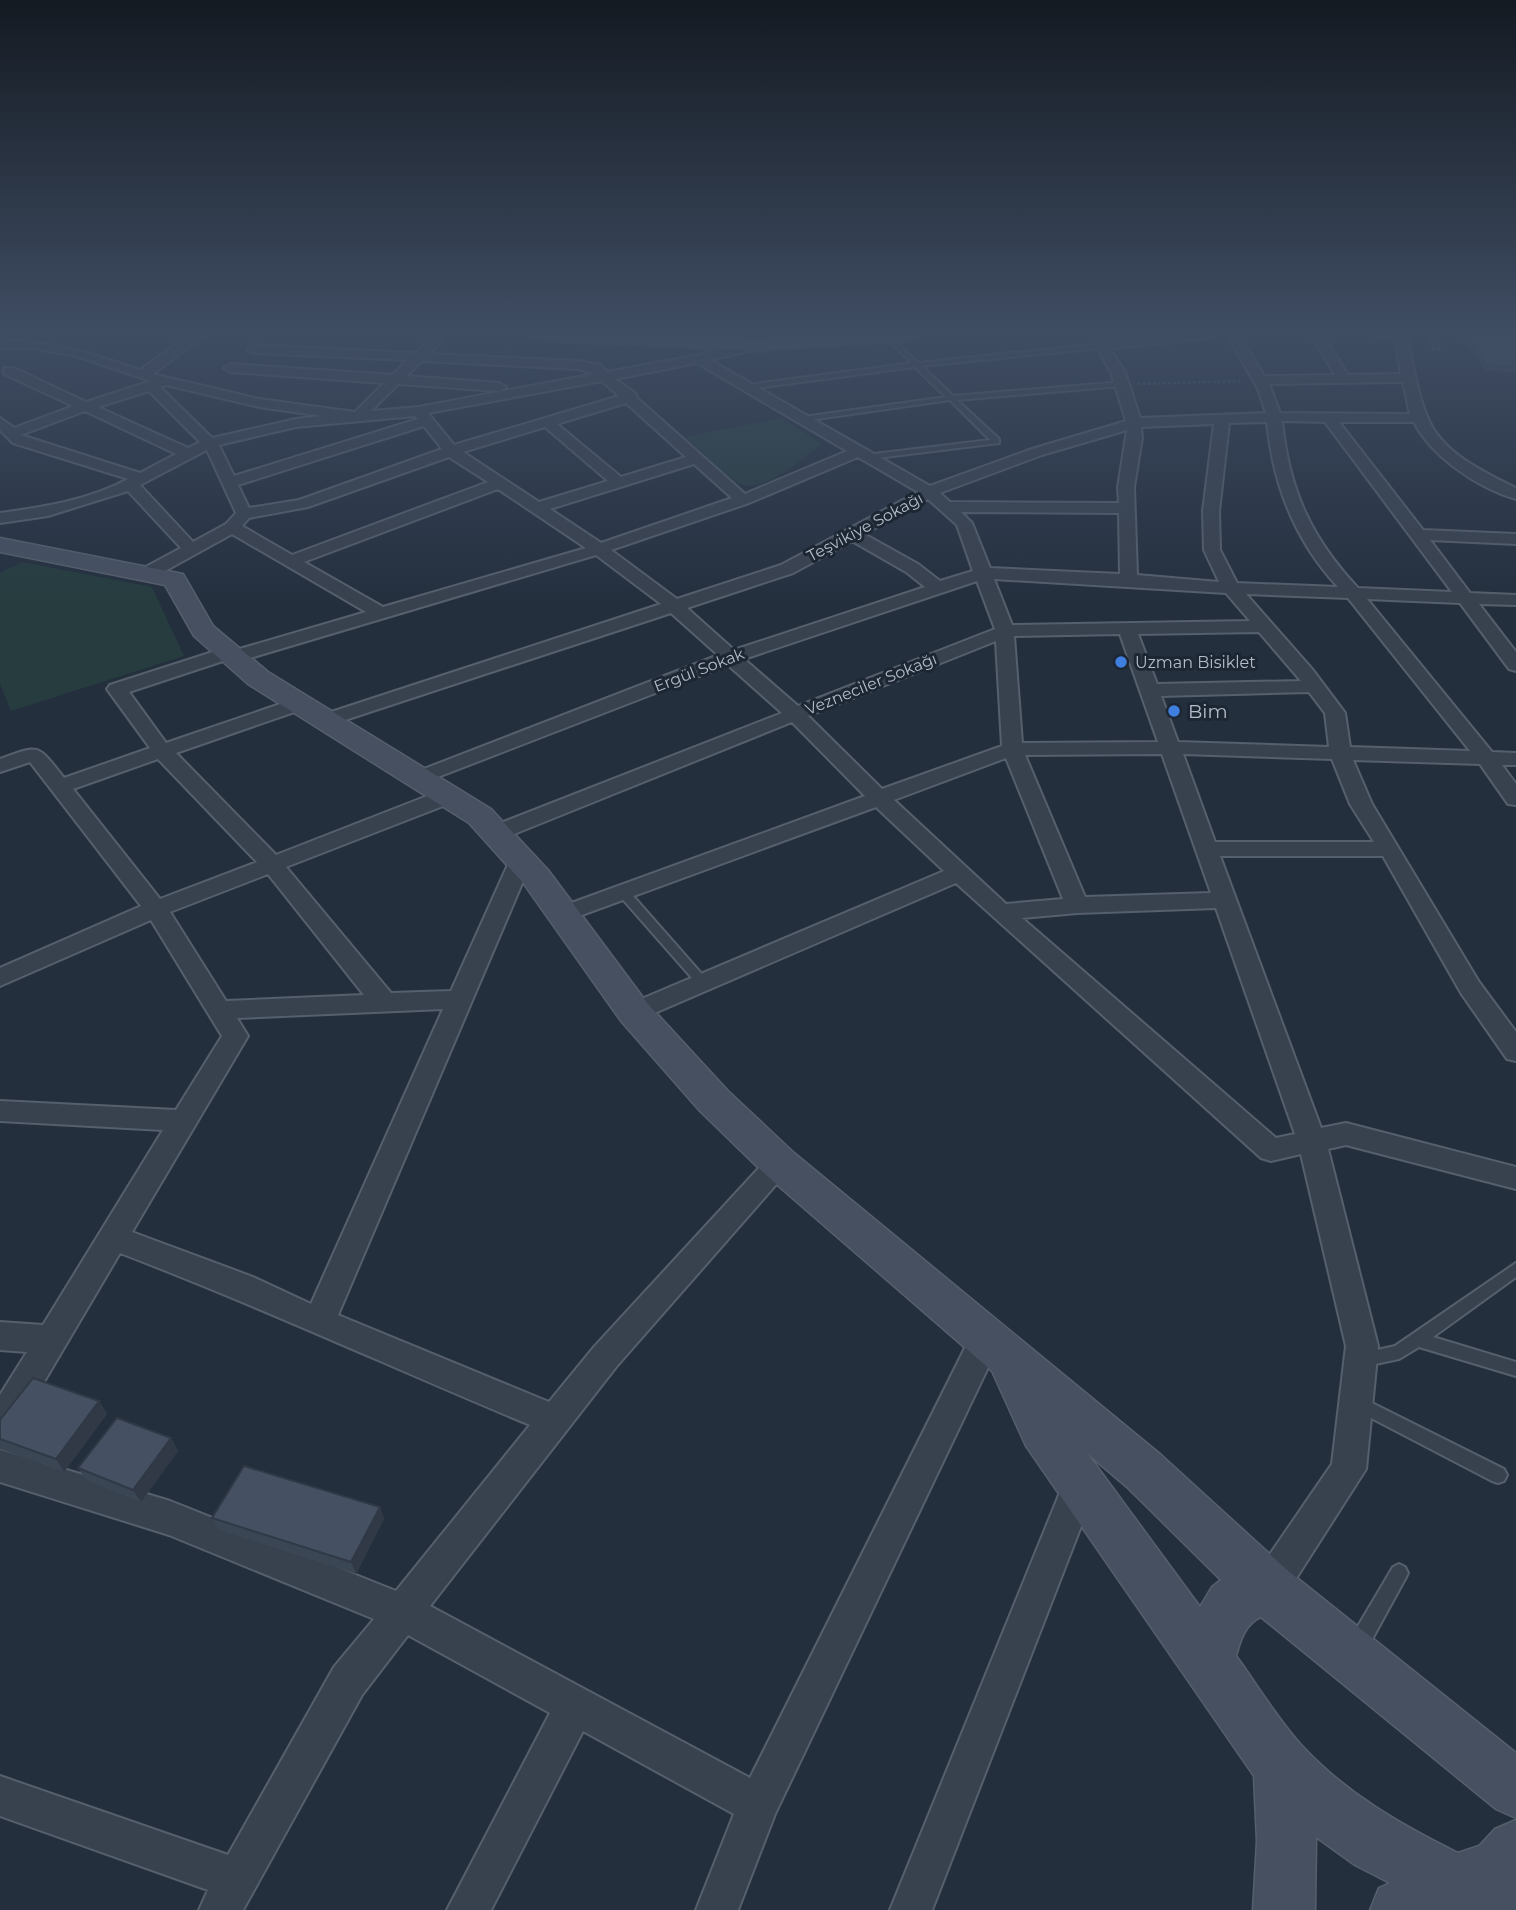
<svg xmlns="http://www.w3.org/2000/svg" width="1516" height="1910" font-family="Montserrat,sans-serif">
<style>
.green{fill:#263c3f}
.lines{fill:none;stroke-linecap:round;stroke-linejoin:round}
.lane-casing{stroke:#565f6c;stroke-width:4}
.street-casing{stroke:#565f6c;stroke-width:4}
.secondary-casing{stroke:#565f6c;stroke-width:3}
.primary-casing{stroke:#414a57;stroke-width:4}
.path{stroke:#44595c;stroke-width:2.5;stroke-dasharray:2.5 2.5;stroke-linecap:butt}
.lane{fill:#38414e;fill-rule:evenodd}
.street{fill:#38414e;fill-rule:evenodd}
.secondary{fill:#465061;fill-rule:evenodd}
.primary{fill:#56606e;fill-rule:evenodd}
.wall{fill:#3b4654}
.shaded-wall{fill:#303945}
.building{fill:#455162;stroke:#303945;stroke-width:2}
.shop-dot{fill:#3f7fe0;stroke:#1d2633;stroke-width:2.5}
.labels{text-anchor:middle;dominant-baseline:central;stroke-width:6;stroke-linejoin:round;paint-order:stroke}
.far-street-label{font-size:16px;fill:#b4bcc9;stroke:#1d2633}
.far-poi-label{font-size:16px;fill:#b4bcc9;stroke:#1d2633;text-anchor:start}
.poi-label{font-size:19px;fill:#b4bcc9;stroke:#1d2633;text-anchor:start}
</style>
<rect width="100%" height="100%" fill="#242f3e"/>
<path class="green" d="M782 418 822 444C804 457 763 495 740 484 727 478 698 448 685 437Z
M22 562 152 587 184 656 11 711 0 684V573Z"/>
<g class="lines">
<defs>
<path id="lane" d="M1430 334H1436L1439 349 1434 348Z
M888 335 918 363 1100 344 1103 346 1100 348 922 366 953 396 1122 382 1125 384 1122 386 957 400 999 439V443L869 459H866V455L990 440 950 400 803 421 799 419 803 417 946 397 915 367 748 389 745 387 748 385 912 363 886 338Z
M623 888 627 889 707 980 709 983 707 986H699L619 895 617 892 619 889Z
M1516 1263V1277L1433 1337 1516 1362V1376L1419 1347 1399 1359 1361 1367 1355 1365 1353 1360 1355 1355 1395 1346Z
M1358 1396 1504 1469 1507 1475 1504 1481 1498 1483 1492 1481 1352 1408 1350 1403 1352 1398Z
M1399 1564 1405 1567 1408 1573 1405 1579 1365 1652 1358 1654 1351 1652 1349 1645 1351 1638 1393 1567Z"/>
<path id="street" d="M191 334H206L153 374 259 399 355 412 384 383 231 372 224 368 231 364 392 375 408 360 253 353 247 349 253 345 416 353 434 334H447L430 354 579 361 600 365 607 372 699 355 755 341 761 345 760 348 710 360 930 486 1032 449 1126 421 1111 372 1089 334H1101L1106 342 1171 334H1213L1207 338 1110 349 1125 372 1140 418 1266 413 1258 389 1227 334H1239L1264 376 1335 375 1310 334H1322L1348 375 1401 374 1394 334H1406C1427 429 1423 443 1516 488V499C1479 489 1431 456 1414 422H1339L1423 530 1516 534V544L1430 540 1470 593 1516 595V605L1479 604 1516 652V671L1509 669 1460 603 1367 599 1492 752 1516 753V765H1502L1516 784V805L1508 804 1480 764 1353 760 1372 804 1479 982 1516 1032V1061L1507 1059 1461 993 1383 856H1220L1321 1128 1346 1123 1516 1167V1189L1346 1145 1328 1149 1378 1346 1366 1469 1281 1602 1268 1607 1255 1602 1250 1589 1255 1576 1332 1464 1346 1346 1301 1154 1271 1161 1261 1158 956 883 643 1018 634 1021 625 1018 621 1012 625 1006 944 871 876 807 571 919 563 922 555 919 551 914 555 909 865 796 792 722 504 838H488L485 833 488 828 782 713 728 665 425 782H411L407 778 411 774 718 655 671 613 333 724H319L316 720 319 716 661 604 596 555 240 661 226 660 129 692 166 743 292 700H306L309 704 306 708 176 753 276 855 440 791H456L459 796 456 801 286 867 391 993 451 991 510 860 513 855H529L532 860 338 1315 549 1402 594 1347 770 1156 780 1153 790 1156 794 1164 616 1367 430 1606 750 1778 976 1326 987 1322 998 1326 1003 1336 775 1814 738 1910H696L734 1814 583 1731 491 1910H447L550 1713 408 1635 362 1695 243 1910H199L208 1890 0 1816V1776L228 1855 334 1667 374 1619 169 1535 0 1482V1450L170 1501 396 1591 530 1425C393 1368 259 1306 120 1253L12 1436 0 1440V1395L27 1352 0 1350V1322L43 1325 163 1130 0 1121V1101L176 1110 222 1036 151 920 0 986V968L141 906 30 762 0 772V759C41 744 37 744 64 778L150 748 107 689 110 685 222 649 229 647 236 650 366 612 232 534 154 577H142L139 573 142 569 181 548 128 491 48 516 0 523V513C44 507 89 500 128 479L13 443 0 430V418L14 428 73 406 4 374V368H14L86 402 151 381 76 356 32 348H0V340C50 340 93 354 140 370ZM422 361 579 369 594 374 419 407 371 411 398 384 499 391 506 387 499 383 406 376ZM697 363 847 451 745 494 637 398 636 394 615 379ZM602 381 619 396 454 445 428 413ZM1403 382 1410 414 1280 413 1269 384ZM166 385 259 407 322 416 296 419 212 438 160 387ZM149 391 200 442 188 448 98 407ZM626 403 686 457 621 477 557 424ZM85 411 176 454 140 473 21 435ZM415 416 418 419 234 476 219 445 296 427ZM1282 421 1325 422 1452 592 1358 588C1311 538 1289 490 1282 421ZM1267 422C1273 484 1295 541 1338 587L1237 583 1220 550 1219 511 1229 423ZM1214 424 1203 511 1204 550 1219 582 1137 575 1134 487 1142 438 1141 427ZM424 426 442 449 299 500 249 508 238 485ZM545 427 608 481 539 502 463 452ZM1127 430 1118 487 1119 503 950 502 940 493 1042 455ZM207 450 236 513 226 524 193 542 140 485ZM449 457 488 482 292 555 242 526 249 518 308 507ZM858 457 918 492 781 565 677 599 611 550 749 503ZM694 464 732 498 601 543 550 509ZM498 489 586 548 383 607 304 562ZM928 499 957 525 973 571 940 581 918 564 864 534ZM961 512 1119 513 1120 574 990 568 972 523ZM852 541 906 572 925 587 734 650 687 608 793 573ZM994 579 1226 593 1250 621 1012 625ZM977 581 995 629 798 706 744 659ZM1246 594 1348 598 1470 751 1350 747 1345 713 1312 669ZM1259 632 1301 681 1157 684 1138 634ZM1120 634 1158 742 1022 743 1014 636ZM996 641 1002 746 882 789 808 716ZM1309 692 1325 713 1329 747 1178 742 1161 696ZM1162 754 1211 893 1085 897 1025 755ZM1183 754 1332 759 1350 804 1374 842H1215ZM1006 758 1063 899 1006 904 894 800ZM158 759 257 862 160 899 73 789ZM268 874 364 995 226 1001 170 912ZM1216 908 1295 1134 1276 1138 1022 918 1077 913ZM443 1009 311 1304 253 1277 132 1232 248 1036 237 1018Z
M1080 1469 1092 1473 1097 1485 932 1910H890L1063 1485 1068 1473Z"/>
<path id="secondary" d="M0 538 183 574 213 626 268 672 491 809 548 870 647 1003 728 1091 794 1153 1161 1455 1287 1570 1516 1753V1818L1496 1809 1261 1617C1245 1624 1240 1641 1236 1656 1258 1686 1278 1720 1303 1747 1347 1794 1401 1825 1458 1853L1479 1846 1495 1829 1516 1820V1910H1370L1379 1888 1390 1883 1355 1865 1316 1837 1315 1910H1253L1257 1841 1254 1776 1026 1446 992 1371 766 1175 700 1111 621 1021 524 884 469 823 248 684 194 636 165 585 0 552ZM1087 1453 1127 1487 1221 1580 1212 1587 1200 1607Z"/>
<path id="primary" d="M529 334H661L755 339 824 334H923L913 340 755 351 539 340Z"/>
</defs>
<use href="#lane" class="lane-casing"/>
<use href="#street" class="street-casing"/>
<use href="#secondary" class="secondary-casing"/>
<use href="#primary" class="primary-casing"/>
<path class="path" d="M1138 384 1242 381"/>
<use href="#lane" class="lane"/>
<use href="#street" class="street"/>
<use href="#secondary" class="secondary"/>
<use href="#primary" class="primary"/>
</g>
<path class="wall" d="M1370 334H1394V336L1393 340 1371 339Z
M1460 334H1513V336H1511L1516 341V372L1487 371 1459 336Z
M99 1401 107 1414 64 1472 0 1449V1420Z
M171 1438 178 1451 141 1502 86 1480 78 1468Z
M380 1507 384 1519 356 1574 219 1530 212 1518Z"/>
<path class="shaded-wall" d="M99 1401 107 1414 64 1472 56 1459Z
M171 1438 178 1451 141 1502 133 1490Z
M380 1507 384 1519 356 1574 351 1562Z"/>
<path class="building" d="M1463 334H1510L1516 341V367L1488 366Z
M33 1378 99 1401 56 1459 0 1439V1420Z
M117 1418 171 1438 133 1490 78 1468Z
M244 1466 380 1507 351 1562 212 1518Z"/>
<linearGradient id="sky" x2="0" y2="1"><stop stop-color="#141a22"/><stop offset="0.55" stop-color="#3f4d63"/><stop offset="1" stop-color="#3f4d63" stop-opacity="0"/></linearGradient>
<rect width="1516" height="602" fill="url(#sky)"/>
<g class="shop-dot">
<circle cx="1121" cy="662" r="7"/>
<circle cx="1174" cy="711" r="7"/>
</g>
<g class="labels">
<g class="far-street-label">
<text transform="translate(865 527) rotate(-28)">Teşvikiye Sokağı</text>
<text transform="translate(699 670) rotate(-21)">Ergül Sokak</text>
<text transform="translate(871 684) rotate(-22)">Vezneciler Sokağı</text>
</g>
<g class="far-poi-label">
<text x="1135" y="662">Uzman Bisiklet</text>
</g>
<g class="poi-label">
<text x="1188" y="711">Bim</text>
</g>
</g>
</svg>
